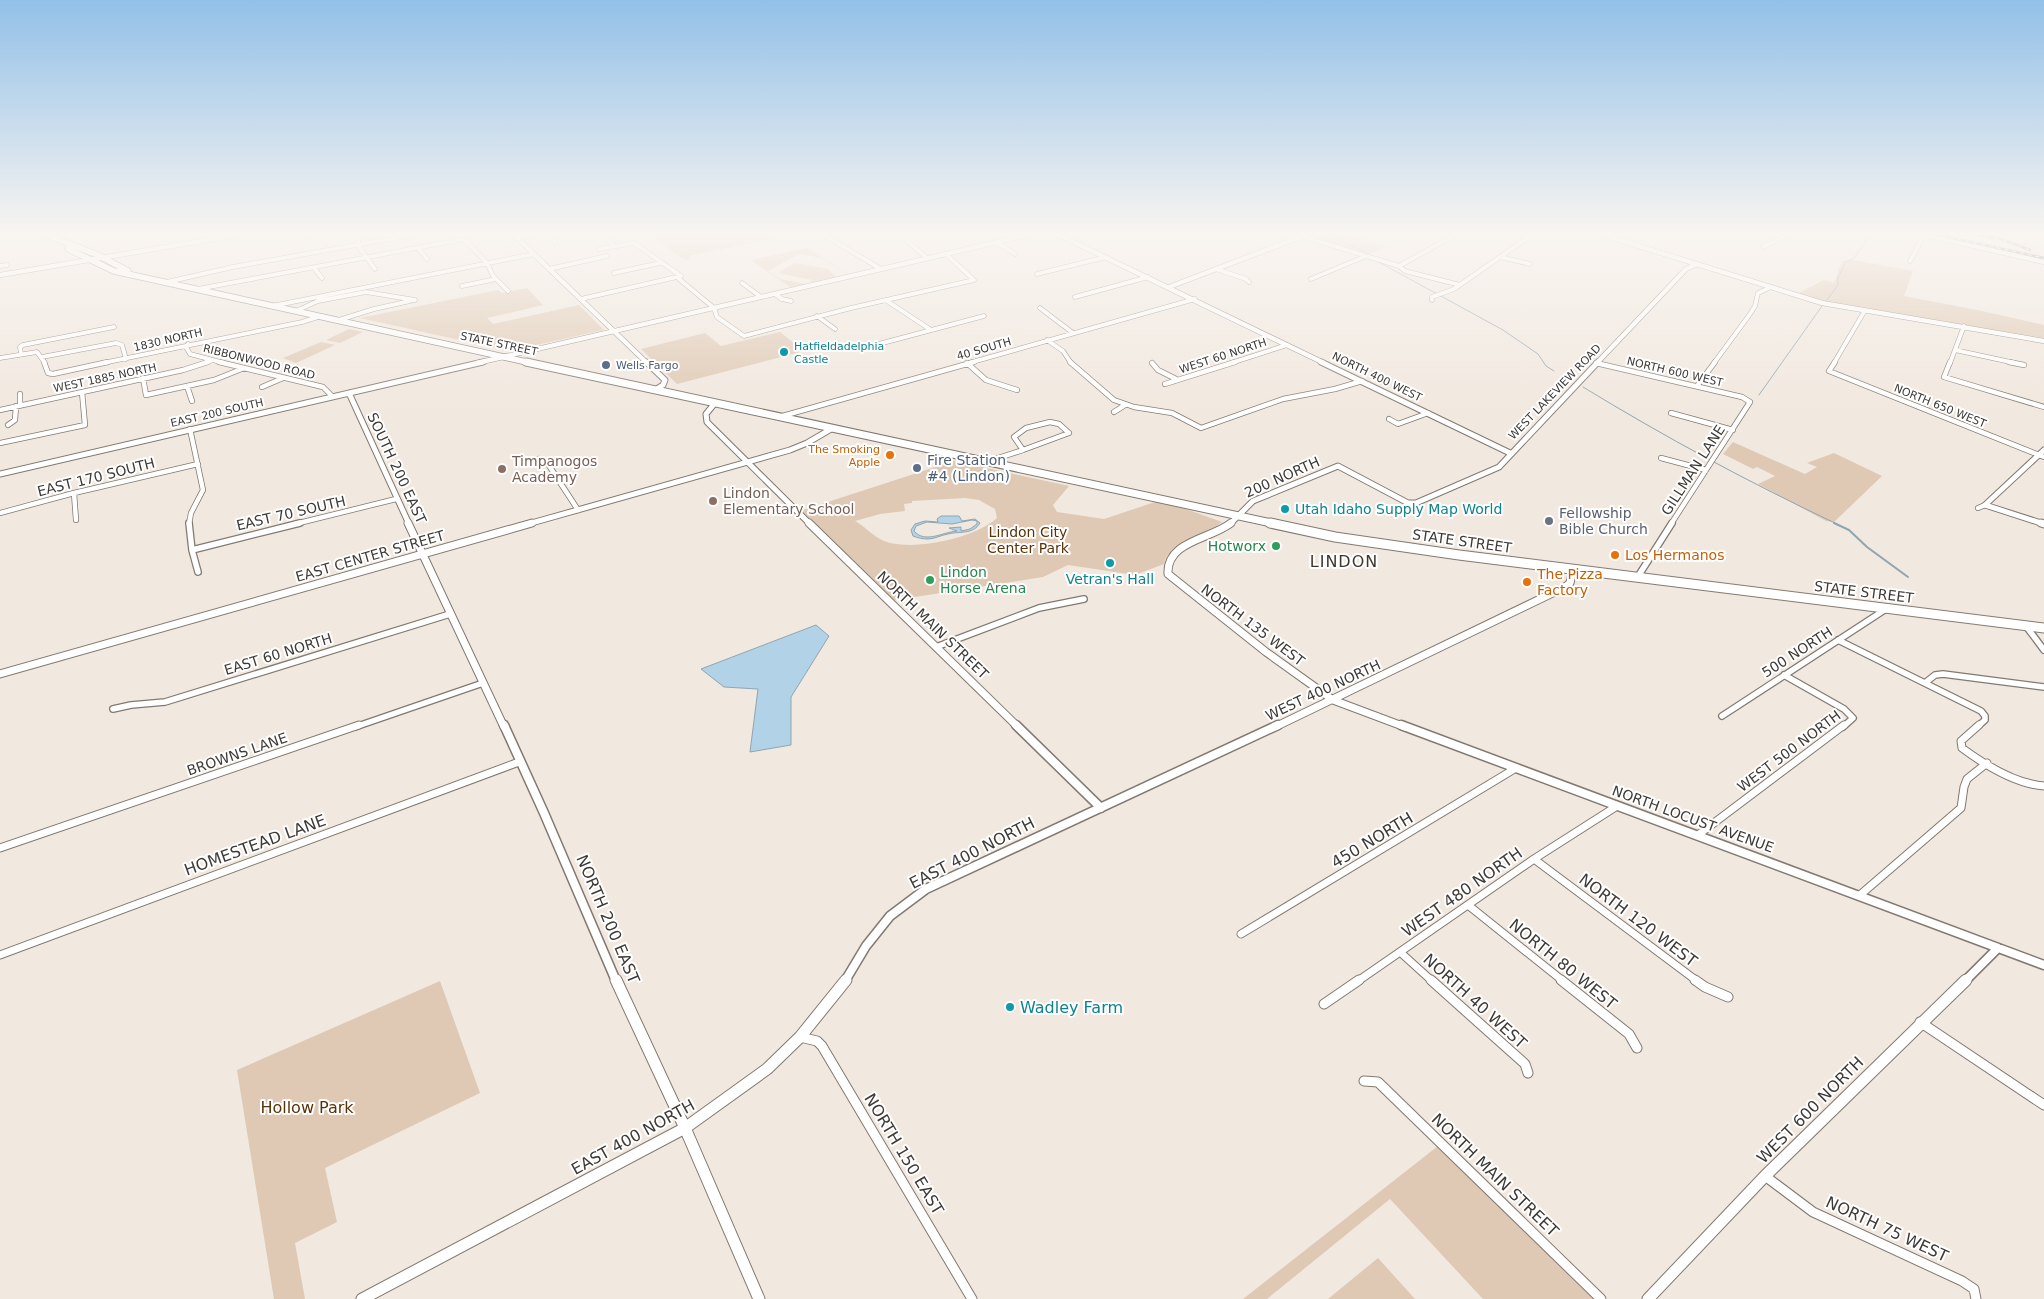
<svg xmlns="http://www.w3.org/2000/svg" width="2044" height="1299" font-family="'DejaVu Sans',sans-serif">
<style>
.green{fill:#dfc9b4;fill-rule:evenodd}
.water{fill:#b2d3e7;stroke:#8fa5b2;fill-rule:evenodd}
.lines{fill:none;stroke-linecap:round;stroke-linejoin:round}
.stream-far1{stroke:#8fa5b2;stroke-width:1}
.stream{stroke:#8fa5b2;stroke-width:2}
.minor-far4-casing{stroke:#827971;stroke-width:5}
.minor-far3-casing{stroke:#827971;stroke-width:6}
.minor-far2-casing{stroke:#827971;stroke-width:8}
.minor-far1-casing{stroke:#827971;stroke-width:9}
.minor-casing{stroke:#827971;stroke-width:11}
.tertiary-far4-casing{stroke:#827971;stroke-width:5.5}
.tertiary-far3-casing{stroke:#827971;stroke-width:7}
.tertiary-far2-casing{stroke:#827971;stroke-width:9}
.tertiary-far1-casing{stroke:#827971;stroke-width:11}
.tertiary-casing{stroke:#827971;stroke-width:13}
.secondary-casing{stroke:#827971;stroke-width:5.5}
.primary-far2-casing{stroke:#827971;stroke-width:7}
.primary-far1-casing{stroke:#827971;stroke-width:9}
.primary-casing{stroke:#827971;stroke-width:11}
.minor-far4{stroke:#fff;stroke-width:4}
.minor-far3{stroke:#fff;stroke-width:4.5}
.minor-far2{stroke:#fff;stroke-width:5.5}
.minor-far1{stroke:#fff;stroke-width:7}
.minor{stroke:#fff;stroke-width:9}
.tertiary-far4{stroke:#fff;stroke-width:4.5}
.tertiary-far3{stroke:#fff;stroke-width:5}
.tertiary-far2{stroke:#fff;stroke-width:7}
.tertiary-far1{stroke:#fff;stroke-width:8}
.tertiary{stroke:#fff;stroke-width:11}
.secondary{stroke:#fff;stroke-width:4.5}
.primary-far2{stroke:#fff;stroke-width:5.5}
.primary-far1{stroke:#fff;stroke-width:7}
.primary{stroke:#fff;stroke-width:9}
.rail-casing{stroke:#6c6762;stroke-width:2.5}
.rail{stroke:#fff;stroke-width:1;stroke-dasharray:4;stroke-linecap:butt}
.culture-dot{fill:#0f9aa8;stroke:#fff;stroke-width:2}
.service-dot{fill:#5c6f8a;stroke:#fff;stroke-width:2}
.food-dot{fill:#e8710a;stroke:#fff;stroke-width:2}
.education-dot{fill:#8d6e63;stroke:#fff;stroke-width:2}
.worship-dot{fill:#6b7280;stroke:#fff;stroke-width:2}
.leisure-dot{fill:#2e9e5b;stroke:#fff;stroke-width:2}
.labels{text-anchor:middle;dominant-baseline:central;stroke-width:4;stroke-linejoin:round;paint-order:stroke}
.far-street-label{font-size:11px;fill:#3e3a37;stroke:#fff}
.far-culture-label{font-size:11px;fill:#0d838f;stroke:#fff;text-anchor:start}
.far-service-label{font-size:11px;fill:#4e5e75;stroke:#fff;text-anchor:start}
.far-food-label{font-size:11px;fill:#c56008;stroke:#fff;text-anchor:end}
.service-label{font-size:14px;fill:#4e5e75;stroke:#fff;text-anchor:start}
.education-label{font-size:14px;fill:#785e54;stroke:#fff;text-anchor:start}
.street-label{font-size:14px;fill:#3e3a37;stroke:#fff}
.culture-label{font-size:14px;fill:#0d838f;stroke:#fff;text-anchor:start}
.worship-label{font-size:14px;fill:#5b616d;stroke:#fff;text-anchor:start}
.park-label{font-size:14px;fill:#573307;stroke:#fff}
.leisure-label{font-size:14px;fill:#27864d;stroke:#fff;text-anchor:end}
.food-label{font-size:14px;fill:#c56008;stroke:#fff;text-anchor:start}
.quarter-label{font-size:16px;letter-spacing:1px;fill:#3e3730;stroke:#fff}
.near-street-label{font-size:16px;fill:#3e3a37;stroke:#fff}
.near-culture-label{font-size:16px;fill:#0d838f;stroke:#fff;text-anchor:start}
.near-park-label{font-size:16px;fill:#573307;stroke:#fff}
</style>
<rect width="100%" height="100%" fill="#f1e8df"/>
<path class="green" d="M649 234H784L786 236 689 256 691 258 687 260 681 258Z
M1308 234H1345L1387 246 1367 255 1301 236Z
M807 248 848 274 821 258 799 254 768 271 780 279 806 284 790 287 751 260Z
M1853 260 1913 271 1904 296 1982 311 2044 325V338L1835 304 1797 294 1824 280 1834 283 1842 261Z
M795 263 828 269 836 277 812 283 810 281 812 280 782 274 779 272Z
M527 288 543 305 487 318 493 324 579 305 604 330 509 351 360 318 498 290 502 293Z
M349 329 363 332 340 343 326 340Z
M780 332 804 351 677 384 641 349 705 333 721 346Z
M321 342 335 345 296 363 283 358Z
M1733 442 1805 474 1817 467 1807 463 1834 453 1882 476 1834 522 1826 521 1758 484 1775 476 1757 467 1753 469 1723 454Z
M954 461 1069 486 1053 505 1057 512 1104 519 1161 500 1222 522C1216 526 1211 531 1205 534 1190 542 1168 545 1164 564L1135 575 1068 565 1043 577 889 601 797 512ZM965 498 979 500 995 509 997 518C976 538 906 554 880 539 871 534 864 526 855 521L880 514 905 511 904 504 912 503V501Z
M440 981 480 1093 325 1168 337 1222 295 1243 305 1299H274L237 1070Z
M1438 1146 1596 1299H1483L1390 1199 1267 1299H1243Z
M1378 1258 1415 1299H1328Z"/>
<path class="water" d="M941 516H959L962 521 975 519 980 523C973 535 959 531 948 534 941 535 935 539 928 539 923 539 918 538 913 536L911 530 915 524 925 521 938 522 937 519ZM972 520 977 521V524L970 529 961 531V527L949 528 957 531C943 532 925 544 914 531L916 526 927 522 952 524Z
M816 625 829 636 791 697V745L750 752 758 689 724 687 701 669Z"/>
<g class="lines">
<path class="stream-far1" d="M1326 234 1363 251 1367 255
M1375 260 1503 330 1538 354 1546 366 1554 371
M1827 300 1838 285V278L1846 262 1854 258 1865 243 1867 234
M1583 387C1665 437 1750 483 1837 524
M1759 395 1822 306"/>
<path class="stream" d="M1834 523 1849 530 1867 547 1908 577"/>
<defs>
<path id="minor-far4" d="M299 234 303 240
M357 234 359 247 375 269
M546 234 555 242
M599 234 615 246
M822 234 881 269
M899 234 927 258
M1301 236 1399 266 1405 271 1460 285
M517 237 535 234
M996 242 1015 254
M1763 247 1789 234
M418 248 427 259
M599 249 634 243 681 276
M946 254 974 280
M1500 257 1530 264
M1910 261 1924 235
M0 266 7 265
M1399 266 1457 234
M314 268 322 278
M549 269 607 256
M1216 269 1246 279 1249 282
M614 273 660 263
M1037 274 1106 257
M681 276 679 279 714 308 717 317 744 336 851 308 974 280
M1311 279 1366 256
M167 282 233 267 417 234
M742 283 761 297
M462 286 496 279
M198 289 464 239 487 263 493 276 508 291
M775 294 782 299 791 301
M1075 297 1148 277
M581 299 681 276
M1432 300V297L1454 289 1533 234
M887 301 931 330
M272 306 534 254
M1040 308 1073 333
M296 311 318 301 366 292 415 300
M817 316 835 329
M339 320 374 309 410 301
M1047 340 1063 351 1071 363
M188 344 186 347 190 354 224 363
M860 349 984 316
M1955 350 2015 363
M21 354 20 347 23 345 114 327
M42 357 116 343 122 345 126 359
M0 358 37 352 45 363
M103 363 302 322 321 316
M204 363 213 360
M969 363 1195 299
M1231 363 1287 345
M1714 363 1750 314 1755 306 1758 293 1769 288
M1834 363 1864 312
M1950 363 1964 326"/>
<path id="minor-far3" d="M44 362 48 373 53 374 108 362
M219 362 323 387 332 396
M1070 362 1114 400 1134 407 1172 413 1201 428 1283 399 1335 389 1362 381
M1835 362 1829 371 2044 457
M1950 362 1944 377 2044 407
M2009 362 2024 365
M967 363 986 380 1017 390
M1152 363 1158 370 1176 379
M1596 363 1742 397 1750 402 1671 524
M143 378 146 395 214 380 244 368
M1165 384 1235 362
M187 386 192 401
M1697 386 1715 362
M262 387 283 378
M20 394V405
M0 410 183 370 208 362
M1114 412 1125 405
M1671 413 1733 430
M779 417 974 362
M1389 419 1398 424 1428 413
M1050 422 1059 424 1069 433 1023 450 1014 437 1026 428Z
M8 425 15 420 16 406
M0 443 85 425 82 392
M1661 458 1706 470
M539 459 548 464 578 510
M989 461 1023 450
M74 493 76 520
M1978 508 1985 505
M0 513 74 493 198 464
M189 524 191 513 203 490 190 429
M295 524 396 499"/>
<path id="minor-far2" d="M189 523 192 550 198 572
M192 550 300 523
M1637 578 1672 523
M2026 626 2044 650
M1838 640 1981 711 1985 716V720L1977 727
M936 647 1039 608 1084 599
M1784 675 1844 709 1853 718 1843 727
M1925 683 1935 675 1943 674 2044 687
M113 709 131 705 165 702 450 614
M1722 716 1886 609
M355 727 483 683"/>
<path id="minor-far1" d="M1979 725 1961 741 1962 748C1985 765 2016 784 2044 786
M1698 835 1844 725
M0 848 359 725
M1534 859 1697 981
M1860 895 1961 808 1964 787 1967 779 1987 763
M1468 905 1563 981
M1241 934 1516 768
M1400 952 1432 981
M0 955 519 762
M1358 981 1534 859 1617 806"/>
<path id="minor" d="M1431 980 1525 1064 1528 1073
M1561 980 1629 1034 1637 1048
M1695 980 1705 987 1728 997
M1324 1004 1359 980
M1920 1022 2044 1105
M800 1037 817 1041 822 1046 972 1299
M1364 1081 1378 1082 1601 1299
M1765 1176 1813 1212 1962 1281 1974 1289 1976 1299"/>
<path id="tertiary-far4" d="M513 234 647 363
M1057 234 1324 363
M1600 234 1822 303 2044 341
M1169 287 1308 234
M477 363 1032 234
M1597 363 1686 269 1697 264"/>
<path id="tertiary-far3" d="M646 362 665 380 663 385 655 390
M1321 362 1510 453
M349 393 409 524
M715 403 706 414 707 422 810 524
M2044 450 1985 505 2044 524
M0 474 483 362
M528 524 790 450 807 443 831 429
M1230 524 1253 501 1338 466 1408 503H1416L1499 467 1598 362"/>
<path id="tertiary-far2" d="M408 523 504 727
M809 523 1018 727
M1231 523C1211 539 1166 541 1168 574L1266 652 1333 700 1405 727
M2041 523 2044 524
M0 674 532 523
M1275 727 1565 587 1570 583 1573 570"/>
<path id="tertiary-far1" d="M504 725 544 813 616 981
M1016 725 1101 808
M1401 725 2044 965
M845 981 866 946 890 916 926 889 1278 725
M1965 981 1998 948"/>
<path id="tertiary" d="M616 980 685 1128 759 1299
M362 1299 685 1128 767 1069 800 1037 846 980
M1648 1299 1765 1176 1966 980"/>
<path id="secondary" d="M1921 234 2044 262
M0 275 243 234"/>
<path id="primary-far2" d="M44 234 98 255 128 271
M69 245 68 249 114 271 531 363"/>
<path id="primary-far1" d="M526 362 1276 524"/>
<path id="primary" d="M1270 523 1335 537 1459 555 2044 628"/>
</defs>
<use href="#minor-far4" class="minor-far4-casing"/>
<use href="#minor-far3" class="minor-far3-casing"/>
<use href="#minor-far2" class="minor-far2-casing"/>
<use href="#minor-far1" class="minor-far1-casing"/>
<use href="#minor" class="minor-casing"/>
<use href="#tertiary-far4" class="tertiary-far4-casing"/>
<use href="#tertiary-far3" class="tertiary-far3-casing"/>
<use href="#tertiary-far2" class="tertiary-far2-casing"/>
<use href="#tertiary-far1" class="tertiary-far1-casing"/>
<use href="#tertiary" class="tertiary-casing"/>
<use href="#secondary" class="secondary-casing"/>
<use href="#primary-far2" class="primary-far2-casing"/>
<use href="#primary-far1" class="primary-far1-casing"/>
<use href="#primary" class="primary-casing"/>
<use href="#minor-far4" class="minor-far4"/>
<use href="#minor-far3" class="minor-far3"/>
<use href="#minor-far2" class="minor-far2"/>
<use href="#minor-far1" class="minor-far1"/>
<use href="#minor" class="minor"/>
<use href="#tertiary-far4" class="tertiary-far4"/>
<use href="#tertiary-far3" class="tertiary-far3"/>
<use href="#tertiary-far2" class="tertiary-far2"/>
<use href="#tertiary-far1" class="tertiary-far1"/>
<use href="#tertiary" class="tertiary"/>
<use href="#secondary" class="secondary"/>
<use href="#primary-far2" class="primary-far2"/>
<use href="#primary-far1" class="primary-far1"/>
<use href="#primary" class="primary"/>
<defs>
<path id="rail" d="M1934 234 2044 258
M1976 234 1992 238
M1988 234 2030 250"/>
</defs>
<use href="#rail" class="rail-casing"/>
<use href="#rail" class="rail"/>
</g>
<linearGradient id="sky" x2="0" y2="1"><stop stop-color="#92c0e8"/><stop offset="0.56" stop-color="#f9f5f1"/><stop offset="1" stop-color="#f9f5f1" stop-opacity="0"/></linearGradient>
<rect width="2044" height="416" fill="url(#sky)"/>
<g class="culture-dot">
<circle cx="784" cy="352" r="5"/>
<circle cx="1285" cy="509" r="5"/>
<circle cx="1110" cy="563" r="5"/>
<circle cx="1010" cy="1007" r="5"/>
</g>
<g class="service-dot">
<circle cx="606" cy="365" r="5"/>
<circle cx="917" cy="468" r="5"/>
</g>
<g class="food-dot">
<circle cx="890" cy="455" r="5"/>
<circle cx="1615" cy="555" r="5"/>
<circle cx="1527" cy="582" r="5"/>
</g>
<g class="education-dot">
<circle cx="502" cy="469" r="5"/>
<circle cx="713" cy="501" r="5"/>
</g>
<circle class="worship-dot" cx="1549" cy="521" r="5"/>
<g class="leisure-dot">
<circle cx="1276" cy="546" r="5"/>
<circle cx="930" cy="580" r="5"/>
</g>
<g class="labels">
<g class="far-street-label">
<text transform="translate(168 340) rotate(-13)">1830 NORTH</text>
<text transform="translate(499 344) rotate(12)">STATE STREET</text>
<text transform="translate(984 349) rotate(-16)">40 SOUTH</text>
<text transform="translate(1223 356) rotate(-18)">WEST 60 NORTH</text>
<text transform="translate(259 362) rotate(14)">RIBBONWOOD ROAD</text>
<text transform="translate(1675 372) rotate(13)">NORTH 600 WEST</text>
<text transform="translate(1377 377) rotate(26)">NORTH 400 WEST</text>
<text transform="translate(105 378) rotate(-12)">WEST 1885 NORTH</text>
<text transform="translate(1555 392) rotate(-46)">WEST LAKEVIEW ROAD</text>
<text transform="translate(1940 406) rotate(22)">NORTH 650 WEST</text>
<text transform="translate(217 413) rotate(-13)">EAST 200 SOUTH</text>
</g>
<g class="far-culture-label">
<text x="794" y="346">Hatfieldadelphia<tspan x="794" dy="13">Castle</tspan></text>
</g>
<g class="far-service-label">
<text x="616" y="365">Wells Fargo</text>
</g>
<g class="far-food-label">
<text x="880" y="449">The Smoking<tspan x="880" dy="13">Apple</tspan></text>
</g>
<g class="service-label">
<text x="927" y="460">Fire Station<tspan x="927" dy="16">#4 (Lindon)</tspan></text>
</g>
<g class="education-label">
<text x="512" y="461">Timpanogos<tspan x="512" dy="16">Academy</tspan></text>
<text x="723" y="493">Lindon<tspan x="723" dy="16">Elementary School</tspan></text>
</g>
<g class="street-label">
<text transform="translate(397 468) rotate(65)">SOUTH 200 EAST</text>
<text transform="translate(1693 470) rotate(-57)">GILLMAN LANE</text>
<text transform="translate(96 477) rotate(-14)">EAST 170 SOUTH</text>
<text transform="translate(1282 477) rotate(-24)">200 NORTH</text>
<text transform="translate(291 513) rotate(-13)">EAST 70 SOUTH</text>
<text transform="translate(1462 541) rotate(8)">STATE STREET</text>
<text transform="translate(370 556) rotate(-16)">EAST CENTER STREET</text>
<text transform="translate(1864 592) rotate(7)">STATE STREET</text>
<text transform="translate(933 625) rotate(44)">NORTH MAIN STREET</text>
<text transform="translate(1253 625) rotate(37)">NORTH 135 WEST</text>
<text transform="translate(1797 652) rotate(-33)">500 NORTH</text>
<text transform="translate(278 654) rotate(-17)">EAST 60 NORTH</text>
<text transform="translate(1323 690) rotate(-25)">WEST 400 NORTH</text>
<text transform="translate(1789 751) rotate(-37)">WEST 500 NORTH</text>
<text transform="translate(237 754) rotate(-19)">BROWNS LANE</text>
<text transform="translate(1693 819) rotate(20)">NORTH LOCUST AVENUE</text>
</g>
<g class="culture-label">
<text x="1295" y="509">Utah Idaho Supply Map World</text>
<text x="1110" y="579" text-anchor="middle">Vetran's Hall</text>
</g>
<g class="worship-label">
<text x="1559" y="513">Fellowship<tspan x="1559" dy="16">Bible Church</tspan></text>
</g>
<g class="park-label">
<text x="1028" y="532">Lindon City<tspan x="1028" dy="16">Center Park</tspan></text>
</g>
<g class="leisure-label">
<text x="1266" y="546">Hotworx</text>
<text x="940" y="572" text-anchor="start">Lindon<tspan x="940" dy="16">Horse Arena</tspan></text>
</g>
<g class="food-label">
<text x="1625" y="555">Los Hermanos</text>
<text x="1537" y="574">The Pizza<tspan x="1537" dy="16">Factory</tspan></text>
</g>
<g class="quarter-label">
<text x="1344" y="561">LINDON</text>
</g>
<g class="near-street-label">
<text transform="translate(1372 840) rotate(-31)">450 NORTH</text>
<text transform="translate(255 845) rotate(-20)">HOMESTEAD LANE</text>
<text transform="translate(972 853) rotate(-27)">EAST 400 NORTH</text>
<text transform="translate(1462 892) rotate(-35)">WEST 480 NORTH</text>
<text transform="translate(608 919) rotate(67)">NORTH 200 EAST</text>
<text transform="translate(1638 920) rotate(37)">NORTH 120 WEST</text>
<text transform="translate(1563 964) rotate(39)">NORTH 80 WEST</text>
<text transform="translate(1475 1001) rotate(42)">NORTH 40 WEST</text>
<text transform="translate(1810 1110) rotate(-45)">WEST 600 NORTH</text>
<text transform="translate(633 1137) rotate(-29)">EAST 400 NORTH</text>
<text transform="translate(904 1154) rotate(59)">NORTH 150 EAST</text>
<text transform="translate(1495 1175) rotate(44)">NORTH MAIN STREET</text>
<text transform="translate(1887 1229) rotate(25)">NORTH 75 WEST</text>
</g>
<g class="near-culture-label">
<text x="1020" y="1007">Wadley Farm</text>
</g>
<g class="near-park-label">
<text x="307" y="1107">Hollow Park</text>
</g>
</g>
</svg>
